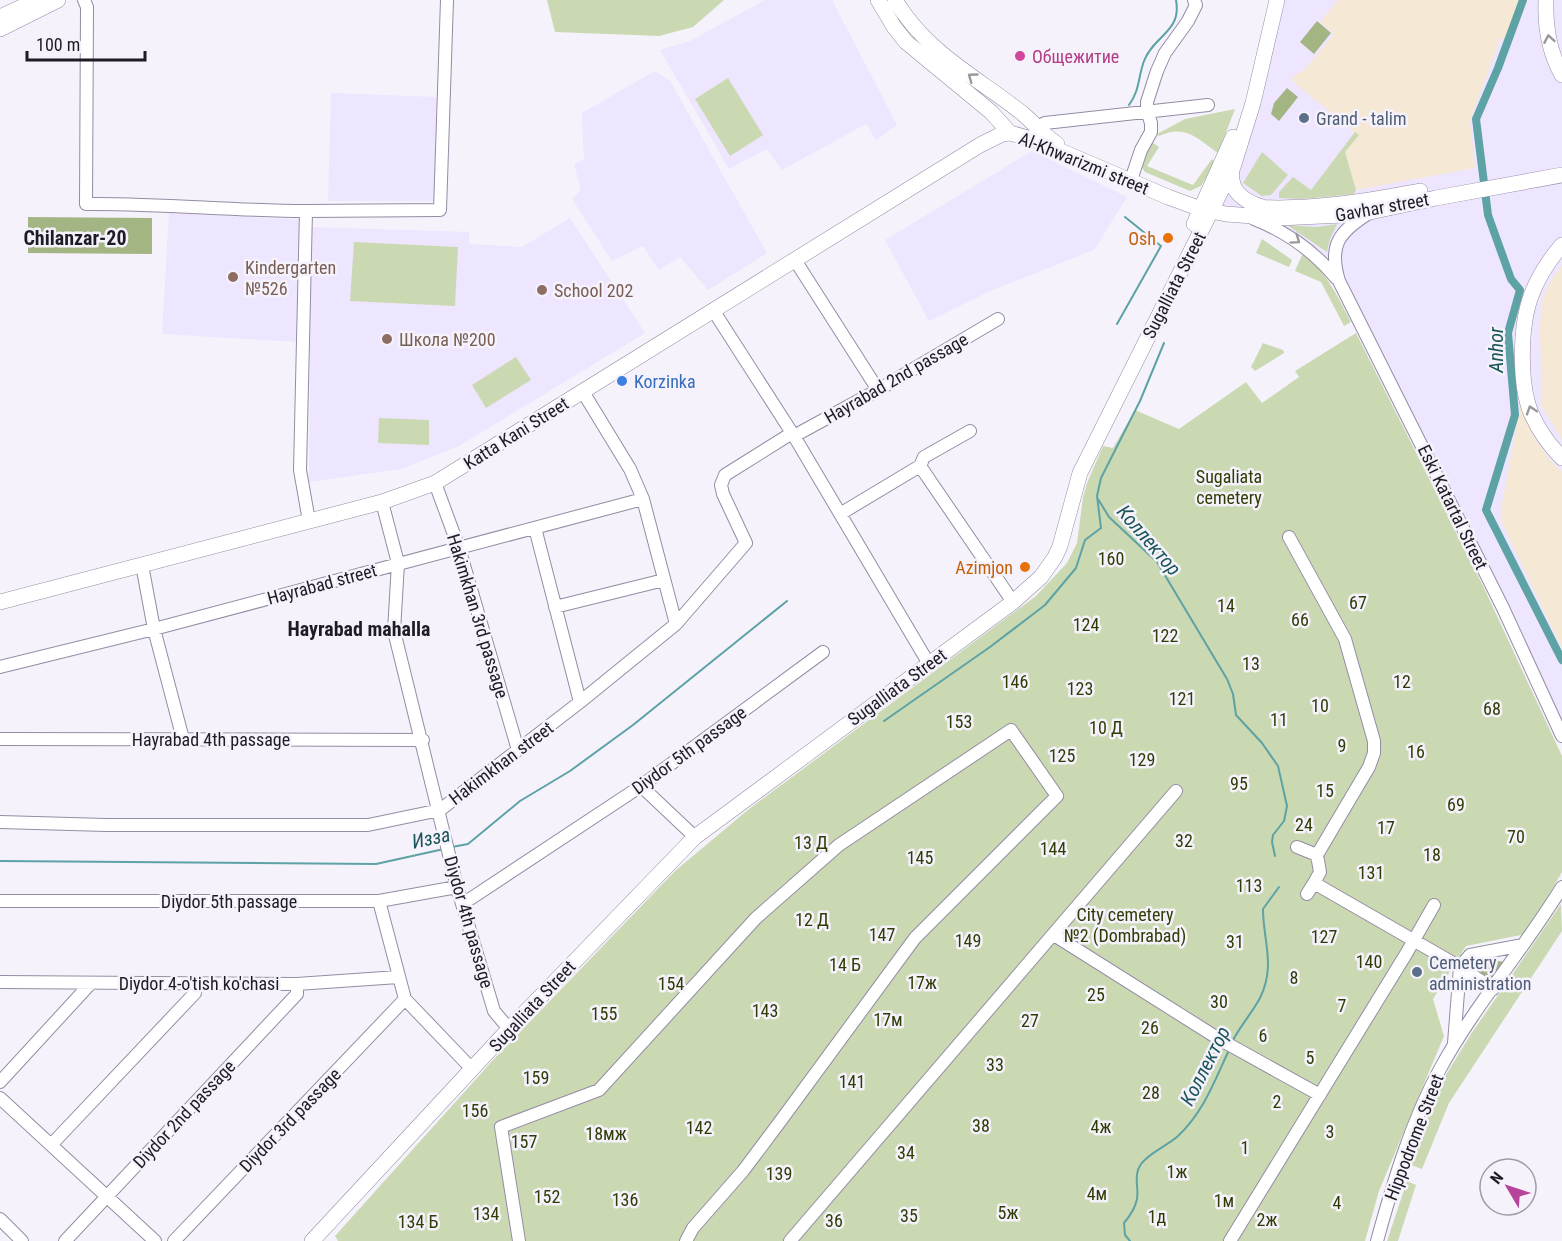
<svg xmlns="http://www.w3.org/2000/svg" width="1562" height="1241" font-family="'Roboto Condensed',sans-serif">
<style>
.built{fill:#eee5ff}
.industrial{fill:#f5e8d4}
.green{fill:#cbd9b3}
.forest{fill:#a4b584}
.lines{fill:none;stroke-linecap:round;stroke-linejoin:round}
.stream{stroke:#5da2a5;stroke-width:2}
.canal{stroke:#5da2a5;stroke-width:8}
.minor-casing{stroke:#948ca3;stroke-width:14}
.major-casing{stroke:#948ca3;stroke-width:16}
.minor{stroke:#fff;stroke-width:12}
.major{stroke:#fff;stroke-width:15}
.oneway{stroke:#9a989c}
.hotel-dot{fill:#d1479c;stroke:#f5f2fc;stroke-width:2}
.service-dot{fill:#5c6f8a;stroke:#f5f2fc;stroke-width:2}
.food-dot{fill:#e8710a;stroke:#f5f2fc;stroke-width:2}
.education-dot{fill:#8d6e63;stroke:#f5f2fc;stroke-width:2}
.shop-dot{fill:#3f7fe0;stroke:#f5f2fc;stroke-width:2}
.labels{text-anchor:middle;dominant-baseline:central;stroke-width:5;stroke-linejoin:round;paint-order:stroke}
.hotel-label{font-size:18px;fill:#b23c85;stroke:#f5f2fc;text-anchor:start}
.service-label{font-size:18px;fill:#4e5e75;stroke:#f5f2fc;text-anchor:start}
.street-label{font-size:18px;fill:#1e1b24;stroke:#f5f2fc}
.food-label{font-size:18px;fill:#c56008;stroke:#f5f2fc;text-anchor:end}
.education-label{font-size:18px;fill:#785e54;stroke:#f5f2fc;text-anchor:start}
.shop-label{font-size:18px;fill:#366cbe;stroke:#f5f2fc;text-anchor:start}
.park-label{font-size:18px;fill:#2f3d04;stroke:#f5f2fc}
.neighbourhood-label{font-size:20px;font-weight:bold;fill:#1e1b24;stroke:#f5f2fc}
.water-label{font-size:20px;font-style:italic;fill:#1a5658;stroke:#f5f2fc}
</style>
<rect width="100%" height="100%" fill="#f5f2fc"/>
<path class="built" d="M765 0H832L897 125 876 140 866 124 782 170 767 149 729 169 660 50 690 41Z
M1277 0H1562V736L1339 281 1284 232 1212 211 1221 193Z
M655 71 670 81 767 253 708 290 680 257 659 270 643 246 612 261 572 199 581 190 574 164 584 159 582 113Z
M331 93 437 97 434 201H328Z
M1032 151 1127 197 1094 250 988 292 929 321 885 240Z
M169 213 305 220 298 342 162 334Z
M570 218 645 333 459 446 401 469 309 482 311 227 469 232V244L522 247Z"/>
<path class="industrial" d="M1338 0H1528L1513 38 1500 39 1470 121 1475 168 1356 190 1345 152 1358 135 1291 80 1295 75 1305 69 1334 34 1320 22Z
M1562 265V440L1542 407 1540 329 1542 301 1550 282Z
M1522 398 1524 413 1534 437 1549 459 1562 472V649L1501 521 1502 503Z"/>
<path class="green" d="M547 0H724L693 27 659 36 555 32Z
M728 78 763 135 730 156 695 99Z
M1235 109 1218 153C1197 139 1186 124 1159 136L1157 134 1185 119Z
M1355 132 1359 135 1345 152 1356 190 1354 194 1303 199 1279 198V192L1293 177 1311 190Z
M1153 143 1159 147 1147 166 1193 185 1212 159 1215 163 1201 186 1190 191 1145 172 1141 166V159Z
M1262 152 1288 175 1271 195 1262 196 1243 183Z
M1337 224 1330 239 1327 252 1287 225 1317 227Z
M1262 239 1292 260 1289 267 1256 253Z
M354 242 458 247 455 306 350 301Z
M1302 255H1305C1327 273 1338 297 1351 322L1344 326 1321 282 1295 271Z
M1356 333 1484 588 1562 756V872L1526 934 1466 946 1433 999 1444 1036 1379 1191 1365 1241H338L335 1236 494 1059 675 871 749 809 1036 596 1067 563 1077 543 1083 498 1087 483 1103 446 1113 448 1135 410 1179 429 1246 382 1262 403 1299 377 1295 371Z
M1263 343 1283 350 1284 353 1255 371 1251 367Z
M516 357 531 380 486 408 472 385Z
M379 418 429 420V445L378 443Z
M1561 904 1562 931 1449 1103 1422 1169 1411 1165 1435 1097 1444 1078 1471 1034Z
M1407 1181 1416 1185 1398 1241H1387Z"/>
<path class="forest" d="M1317 21 1331 33 1314 54 1300 42Z
M1287 88 1298 97 1279 121 1271 114 1274 103Z
M28 217 152 218V254L28 253Z
M1474 958 1506 962 1492 980 1468 965Z"/>
<g class="lines">
<path class="stream" d="M1129 105C1140 90 1138 77 1144 61 1154 35 1182 32 1176 0
M1117 324 1161 246 1125 217
M1098 499 1109 517 1157 562 1227 679 1233 694 1236 715 1262 743 1278 766 1287 806 1284 821 1273 835 1272 842 1275 856
M884 721 990 647 1045 605 1076 568 1085 540 1101 528 1097 496 1101 478 1140 401 1164 343
M452 847 468 844 520 801 570 771 633 725 787 601
M0 861 376 864 444 849
M1232 1042C1240 1026 1252 1013 1260 998 1276 965 1263 941 1263 909L1279 887
M1130 1241 1125 1235 1124 1223C1130 1216 1135 1209 1137 1199 1139 1187 1133 1175 1141 1164 1150 1152 1167 1146 1178 1136 1204 1111 1214 1082 1229 1050"/>
<path class="canal" d="M1523 0 1498 68 1476 119 1488 215 1511 279 1520 290 1508 333 1515 415 1486 510 1562 660"/>
<defs>
<path id="minor" d="M84 0 87 7 86 204C160 203 233 211 306 211
M1037 127 1045 123 1208 105
M1133 174 1141 150 1151 132V123L1147 111V102L1157 71 1165 53 1188 21 1196 5 1194 0
M1369 213C1339 232 1328 245 1339 281L1503 608 1562 736
M1254 219C1287 232 1313 250 1336 278
M795 260 878 390
M713 310 794 436 929 664
M583 392 630 469 643 499 676 624
M794 436 878 390 998 319
M920 466 1013 602
M435 483 459 548 518 750
M382 502 398 563 394 631 457 887 494 1011 509 1029
M840 514 920 466 924 457 970 431
M309 521 300 470 306 211 440 210 447 0
M535 528 580 702
M1289 537 1345 639 1374 741V753L1369 767 1317 855 1320 872 1314 883 1460 967 1493 989
M142 565 154 629 183 739
M555 607 664 580
M0 667 154 629 643 499
M0 739 423 740
M641 786 695 837
M0 822 106 825H368L440 810 580 702 676 624 746 543 723 494 721 485 725 475 792 433
M1297 847 1317 855
M1307 894 1314 883
M0 901H379L457 887
M379 901 405 999 472 1069
M464 903 641 786 823 652
M1054 935 1219 1039 1320 1095
M0 982 297 984 398 977
M1454 1043 1460 967 1470 955 1523 945
M0 1082 91 983
M0 1098 155 1241
M52 1144 195 993 196 983
M0 1219 22 1241
M65 1241 297 994V984
M174 1241 405 999
M519 1241 501 1127 599 1090 756 918 839 845 1011 730 1057 796 915 938 779 1123 743 1171 693 1228 686 1241
M790 1241 1176 791
M1230 1241 1406 954 1434 905
M1377 1241C1393 1183 1411 1122 1440 1069 1475 1005 1524 949 1562 887"/>
<path id="major" d="M878 0 894 27 906 42 991 112 1010 133 1035 140 1168 197 1201 209 1226 214 1278 218 1343 215 1370 212 1436 198 1562 175
M895 0C926 52 976 77 1022 113 1034 123 1044 136 1057 144
M1546 0C1545 26 1549 52 1562 75
M0 17 37 0
M0 29 58 0
M1232 170C1229 191 1243 201 1262 207
M1253 207C1309 211 1366 201 1420 191
M1194 224 1233 137
M1562 245C1549 260 1538 277 1531 296 1520 326 1519 383 1531 413 1539 431 1549 445 1562 458
M0 602 382 502 435 483 980 145 1002 134 1010 133
M312 1241 509 1029 695 837 1013 602 1041 577 1055 557 1060 546 1080 473 1233 167 1253 103 1277 0"/>
</defs>
<use href="#minor" class="minor-casing"/>
<use href="#major" class="major-casing"/>
<use href="#minor" class="minor"/>
<use href="#major" class="major"/>
</g>
<defs><path id="oneway-chevron" d="M-2-3.5L2.5 0L-2 3.5" fill="none" stroke-width="1.6" stroke-linecap="round" stroke-linejoin="round" transform="scale(1.5)"/></defs>
<g class="oneway">
<use href="#oneway-chevron" transform="translate(1549 39) rotate(-100)"/>
<use href="#oneway-chevron" transform="translate(972 77) rotate(-144)"/>
<use href="#oneway-chevron" transform="translate(1296 240) rotate(35)"/>
<use href="#oneway-chevron" transform="translate(1531 410) rotate(-108)"/>
</g>
<circle class="hotel-dot" cx="1020" cy="56" r="6"/>
<g class="service-dot">
<circle cx="1304" cy="118" r="6"/>
<circle cx="1417" cy="972" r="6"/>
</g>
<g class="food-dot">
<circle cx="1168" cy="238" r="6"/>
<circle cx="1025" cy="567" r="6"/>
</g>
<g class="education-dot">
<circle cx="233" cy="277" r="6"/>
<circle cx="542" cy="290" r="6"/>
<circle cx="387" cy="339" r="6"/>
</g>
<circle class="shop-dot" cx="622" cy="381" r="6"/>
<g class="labels">
<g class="hotel-label">
<text x="1032" y="56">Общежитие</text>
</g>
<g class="service-label">
<text x="1316" y="118">Grand - talim</text>
<text x="1429" y="962">Cemetery<tspan x="1429" dy="21">administration</tspan></text>
</g>
<g class="street-label">
<text transform="translate(1084 163) rotate(22)">Al-Khwarizmi street</text>
<text transform="translate(1382 207) rotate(-10)">Gavhar street</text>
<text transform="translate(1174 285) rotate(-63)">Sugalliata Street</text>
<text transform="translate(896 378) rotate(-30)">Hayrаbаd 2nd passage</text>
<text transform="translate(516 433) rotate(-32)">Katta Kani Street</text>
<text transform="translate(1453 507) rotate(64)">Eski Katartal Street</text>
<text transform="translate(322 584) rotate(-15)">Hayrabad street</text>
<text transform="translate(478 616) rotate(73)">Hakimkhаn 3rd passage</text>
<text transform="translate(897 687) rotate(-36)">Sugalliata Street</text>
<text x="211" y="739">Hayrabad 4th passage</text>
<text transform="translate(689 750) rotate(-36)">Diydor 5th passage</text>
<text transform="translate(501 763) rotate(-37)">Hakimkhаn street</text>
<text x="229" y="901">Diydor 5th passage</text>
<text transform="translate(469 922) rotate(74)">Diydor 4th passage</text>
<text x="199" y="983">Diydor 4-o'tish ko'chasi</text>
<text transform="translate(532 1006) rotate(-47)">Sugalliata Street</text>
<text transform="translate(184 1114) rotate(-47)">Diydor 2nd passage</text>
<text transform="translate(290 1120) rotate(-46)">Diydor 3rd passage</text>
<text transform="translate(1414 1137) rotate(-69)">Hippodrome Street</text>
</g>
<g class="food-label">
<text x="1156" y="238">Osh</text>
<text x="1013" y="567">Azimjon</text>
</g>
<g class="education-label">
<text x="245" y="267">Kindergarten<tspan x="245" dy="21">№526</tspan></text>
<text x="554" y="290">School 202</text>
<text x="399" y="339">Школа №200</text>
</g>
<g class="shop-label">
<text x="634" y="381">Korzinka</text>
</g>
<g class="park-label">
<text x="1229" y="476">Sugaliata<tspan x="1229" dy="21">cemetery</tspan></text>
<text x="1111" y="558">160</text>
<text x="1358" y="602">67</text>
<text x="1226" y="605">14</text>
<text x="1300" y="619">66</text>
<text x="1086" y="624">124</text>
<text x="1165" y="635">122</text>
<text x="1251" y="663">13</text>
<text x="1015" y="681">146</text>
<text x="1402" y="681">12</text>
<text x="1080" y="688">123</text>
<text x="1182" y="698">121</text>
<text x="1320" y="705">10</text>
<text x="1492" y="708">68</text>
<text x="1279" y="719">11</text>
<text x="959" y="721">153</text>
<text x="1106" y="727">10 Д</text>
<text x="1342" y="745">9</text>
<text x="1416" y="751">16</text>
<text x="1062" y="755">125</text>
<text x="1142" y="759">129</text>
<text x="1239" y="783">95</text>
<text x="1325" y="790">15</text>
<text x="1456" y="804">69</text>
<text x="1304" y="824">24</text>
<text x="1386" y="827">17</text>
<text x="1516" y="836">70</text>
<text x="1184" y="840">32</text>
<text x="811" y="842">13 Д</text>
<text x="1053" y="848">144</text>
<text x="1432" y="854">18</text>
<text x="920" y="857">145</text>
<text x="1371" y="872">131</text>
<text x="1249" y="885">113</text>
<text x="1125" y="914">City cemetery<tspan x="1125" dy="21">№2 (Dombrabad)</tspan></text>
<text x="812" y="919">12 Д</text>
<text x="882" y="934">147</text>
<text x="1324" y="936">127</text>
<text x="968" y="940">149</text>
<text x="1235" y="941">31</text>
<text x="1369" y="961">140</text>
<text x="845" y="964">14 Б</text>
<text x="1294" y="977">8</text>
<text x="922" y="982">17ж</text>
<text x="671" y="983">154</text>
<text x="1096" y="994">25</text>
<text x="1219" y="1001">30</text>
<text x="1342" y="1005">7</text>
<text x="765" y="1010">143</text>
<text x="604" y="1013">155</text>
<text x="888" y="1019">17м</text>
<text x="1030" y="1020">27</text>
<text x="1150" y="1027">26</text>
<text x="1263" y="1035">6</text>
<text x="1310" y="1057">5</text>
<text x="995" y="1064">33</text>
<text x="536" y="1077">159</text>
<text x="852" y="1081">141</text>
<text x="1151" y="1092">28</text>
<text x="1277" y="1101">2</text>
<text x="475" y="1110">156</text>
<text x="981" y="1125">38</text>
<text x="1101" y="1126">4ж</text>
<text x="699" y="1127">142</text>
<text x="1330" y="1131">3</text>
<text x="606" y="1133">18мж</text>
<text x="524" y="1141">157</text>
<text x="1245" y="1147">1</text>
<text x="906" y="1152">34</text>
<text x="1177" y="1171">1ж</text>
<text x="779" y="1173">139</text>
<text x="1097" y="1193">4м</text>
<text x="547" y="1196">152</text>
<text x="625" y="1199">136</text>
<text x="1224" y="1200">1м</text>
<text x="1337" y="1202">4</text>
<text x="1008" y="1212">5ж</text>
<text x="486" y="1213">134</text>
<text x="909" y="1215">35</text>
<text x="1157" y="1216">1д</text>
<text x="1267" y="1219">2ж</text>
<text x="834" y="1220">36</text>
<text x="418" y="1221">134 Б</text>
</g>
<g class="neighbourhood-label">
<text x="75" y="238">Chilanzar-20</text>
<text x="359" y="629">Hayrabad mahalla</text>
</g>
<g class="water-label">
<text transform="translate(1496 350) rotate(-90)">Anhor</text>
<text transform="translate(1149 540) rotate(49)">Коллектор</text>
<text transform="translate(431 838) rotate(-12)">Изза</text>
<text transform="translate(1205 1066) rotate(-63)">Коллектор</text>
</g>
</g>
<g transform="translate(1508 1187) rotate(309)"><circle r="28" fill="#f5f2fc" stroke="#9f9ca6" stroke-width="1.5"/>
<path d="M0-4.5L10 22L0 15L-10 22Z" fill="#b8439a"/>
<text y="-9" font-size="16" font-weight="bold" text-anchor="middle" fill="#1e1b24">N</text>
</g>
<path d="M27 51v9h118v-9" fill="none" stroke="#1e1b24" stroke-width="3"/>
<text x="36" y="51" font-size="18" fill="#1e1b24" stroke="#f5f2fc" stroke-width="4.5" paint-order="stroke">100 m</text>
</svg>
